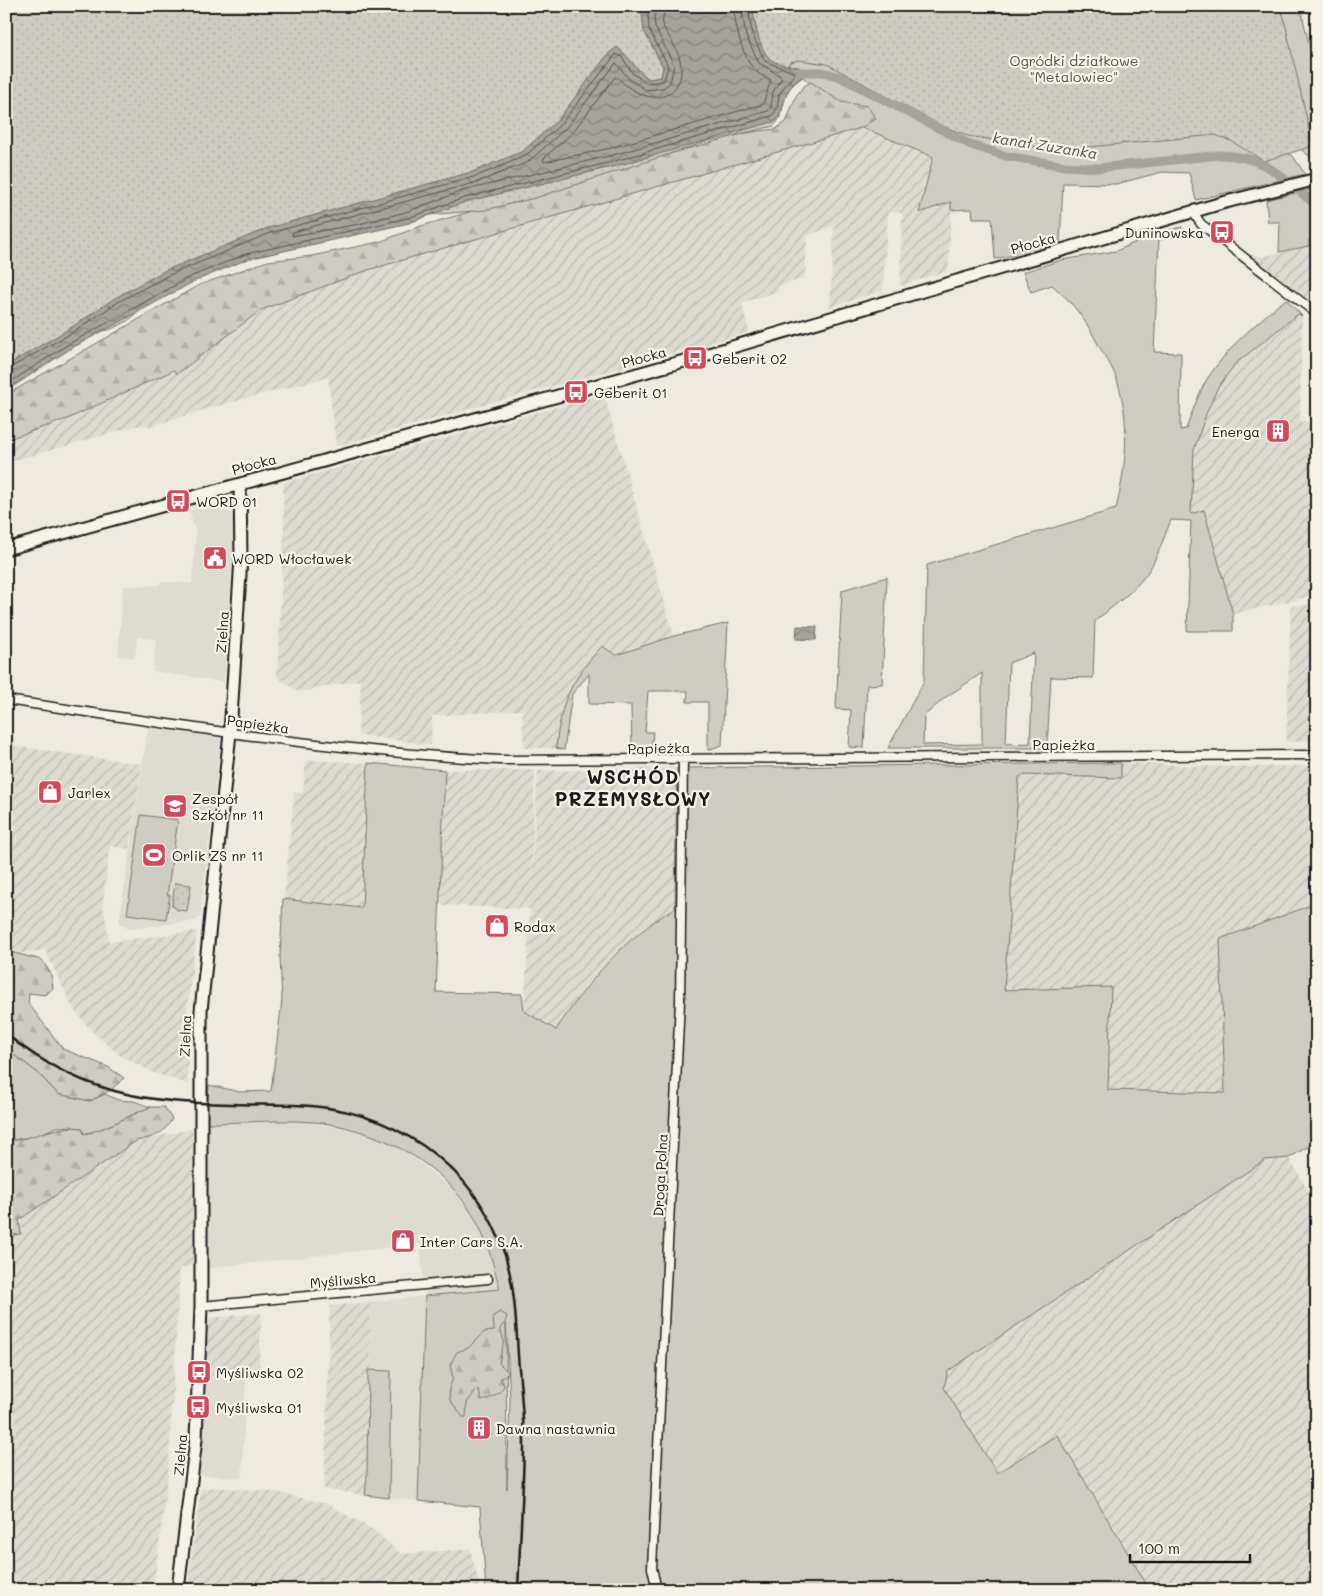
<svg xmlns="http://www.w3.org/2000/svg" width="1323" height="1596" font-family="Mali,sans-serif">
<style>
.built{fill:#dedbd1}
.industrial{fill:url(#industrial-furrows)}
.green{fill:#cfccc3;stroke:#767470;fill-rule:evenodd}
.forest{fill:url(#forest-firs);stroke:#767470}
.park{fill:url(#park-dots);stroke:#767470}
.water{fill:url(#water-waves);stroke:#6f6d69}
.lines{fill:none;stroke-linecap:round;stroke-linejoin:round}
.shore{stroke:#535250;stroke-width:1}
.canal{stroke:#a6a39d;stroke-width:9}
.street-casing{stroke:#1c1c1c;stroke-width:11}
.secondary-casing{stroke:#1c1c1c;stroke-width:15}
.street{stroke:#f7f3e8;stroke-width:8}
.secondary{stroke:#f7f3e8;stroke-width:11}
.rail{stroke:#1c1c1c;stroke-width:2.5}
.labels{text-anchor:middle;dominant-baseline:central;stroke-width:4.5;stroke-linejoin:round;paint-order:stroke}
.park-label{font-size:14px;fill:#52514e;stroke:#f7f3e8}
.poi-label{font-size:14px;fill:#1c1c1c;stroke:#f7f3e8;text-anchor:start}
.street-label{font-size:14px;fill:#1c1c1c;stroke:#f7f3e8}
.water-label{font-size:15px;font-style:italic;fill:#535250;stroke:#f7f3e8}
.district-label{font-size:19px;font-weight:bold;letter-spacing:1px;fill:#1c1c1c;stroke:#f7f3e8}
</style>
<defs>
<pattern id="industrial-furrows" width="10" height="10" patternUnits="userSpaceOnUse" patternTransform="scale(1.25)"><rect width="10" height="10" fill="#dedbd1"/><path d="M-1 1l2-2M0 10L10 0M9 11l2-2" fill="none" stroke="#bebbb3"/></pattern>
<pattern id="forest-firs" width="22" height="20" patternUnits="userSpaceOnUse" patternTransform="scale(1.25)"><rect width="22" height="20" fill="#cfccc3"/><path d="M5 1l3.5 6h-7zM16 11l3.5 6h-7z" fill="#b1afa7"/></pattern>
<pattern id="park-dots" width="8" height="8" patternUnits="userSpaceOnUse" patternTransform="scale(1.25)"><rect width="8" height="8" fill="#cfccc3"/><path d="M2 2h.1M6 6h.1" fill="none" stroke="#b1afa7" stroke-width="1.8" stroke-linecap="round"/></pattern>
<pattern id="water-waves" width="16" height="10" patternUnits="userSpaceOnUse" patternTransform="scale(1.25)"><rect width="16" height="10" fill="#a6a39d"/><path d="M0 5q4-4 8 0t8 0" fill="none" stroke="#86847f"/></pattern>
</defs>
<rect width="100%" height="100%" fill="#eeeae0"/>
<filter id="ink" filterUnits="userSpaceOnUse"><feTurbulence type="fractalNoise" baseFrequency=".02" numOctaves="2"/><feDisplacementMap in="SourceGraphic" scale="10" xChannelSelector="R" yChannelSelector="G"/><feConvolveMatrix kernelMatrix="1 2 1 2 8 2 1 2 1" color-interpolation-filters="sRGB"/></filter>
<g filter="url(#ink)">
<path class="built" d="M225 501 235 521 224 682 153 671 156 639 137 637 135 658 118 656 123 586 160 585V582L192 583 196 534 189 511Z
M148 727 221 737 200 917 195 921 129 929 119 923Z
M300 1121 365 1132 387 1140 408 1153 457 1193 471 1212 486 1239 500 1289 425 1297 418 1501 389 1498 391 1371 371 1370 370 1302 425 1296 420 1244 208 1268 206 1123Z
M205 1375 246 1376 242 1478 201 1475Z"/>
<path class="industrial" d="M861 128 934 157 919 212 952 202 948 271 900 286 902 213 888 212 883 291 830 307 834 226 807 236 805 278 779 286 778 292 744 302 742 305 749 332 336 446 328 377 206 409 152 426 140 425 6 463V440L67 419 174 369 177 374 261 310 368 270Z
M1317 239V307L1249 254 1260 257 1309 246V240Z
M1298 314 1302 316 1300 421 1310 422 1315 349 1317 348V595L1233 614 1204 510 1191 515 1194 450 1206 414 1217 389 1235 364Z
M604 394 674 636 616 655 602 646 583 668 559 718 556 748H524L522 710 432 716 431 745 358 735 361 680 298 692 277 677 284 530 283 483Z
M1317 604V740L1286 742 1291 606Z
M6 745 142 764 129 849 110 846 103 903 109 942 197 931 187 1009 188 1084 154 1073 119 1055 93 1032 73 1009 45 950 6 956Z
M306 760 368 763 362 908 284 899 294 793H303Z
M1121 763 1229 767 1317 766V903L1220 939 1225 1093 1108 1090 1004 990 1019 777 1023 775 1121 778Z
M677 768 675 908 640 931 609 959 582 991 556 1030 524 1011 530 909 440 905 445 770H535L531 889 538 771Z
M192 1129 193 1266 180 1268 168 1475 153 1590H6V1236L21 1234 19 1220 136 1141Z
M1289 1158 1317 1205V1590H1150L1057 1435 997 1474 944 1388 948 1371 1265 1160Z
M370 1302 371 1370 368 1371 367 1477 365 1495 324 1489 330 1306Z
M261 1313 259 1377 205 1375 208 1318Z
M211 1487 276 1492 327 1504 375 1531 401 1554 470 1549 481 1590H187L201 1489Z"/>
<path class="green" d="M752 6H1300L1317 78V157L1312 158 1268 124 1217 134 1254 137 1293 156 1305 174 1196 200 1189 173 1162 172 1116 184 1063 183 1060 242 1031 252 995 259 992 218H973L972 209 951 210V202L919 213 933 157 861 127 803 77C789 86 784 94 782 111Z
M1317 188V239L1309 240V246L1279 252 1280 222H1268L1266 200Z
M1182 227V234L1159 240 1154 352 1181 353 1180 430 1186 429C1192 413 1198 395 1207 379 1228 347 1256 323 1286 299L1302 316 1298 314 1235 364 1217 389 1206 414 1194 450 1191 514 1204 510 1233 614V631H1187L1191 521 1171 520C1163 539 1157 560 1145 576 1131 594 1112 607 1095 621L1093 678 1051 677 1047 748H888L924 681 927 565 1116 509C1126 468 1131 421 1117 380 1113 368 1105 356 1099 346 1087 322 1073 302 1052 285L1031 292 1023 272 1062 260 1116 251 1154 234ZM1034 653 1030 743 1006 744 1009 663ZM982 673V744L923 745 924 716 946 697Z
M887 577 882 684 867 685 864 748 849 747 851 710 836 709 842 590Z
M728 623 722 745 708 750V702H687L688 691H648L645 732H653L651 752 632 749 631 705 589 704V674L572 694 564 750 556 748C561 700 570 682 602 646L616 655 674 636Z
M368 763 445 770 436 992 522 994 524 1011 556 1030C590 979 622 940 675 908L677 768 1121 763V778L1023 775 1019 777 1004 990 1111 987 1108 1090 1225 1093 1220 939 1317 903V1141L1289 1158 1265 1160 948 1371 944 1388 997 1473 1057 1435 1150 1590H486L480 1507 418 1501 425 1296 500 1289C495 1272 491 1254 484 1238 458 1170 382 1128 313 1122 278 1119 241 1123 206 1123L209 1085 240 1092 271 1091 282 1000 280 956 283 899 362 908ZM506 1323 510 1400 507 1489Z
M141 815 178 820 167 895H170L166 919 127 914Z
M6 1049 37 1072 58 1094 90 1101 105 1094 118 1100 134 1101 150 1107C128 1116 107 1129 84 1134L72 1126 56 1127 36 1136 6 1141Z
M368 1370 391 1371 389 1498 365 1495 367 1476Z"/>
<path class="forest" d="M811 82 841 102 867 106 876 118 861 128 368 270 261 310 177 374 174 370 67 419 6 440V395L199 285 268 261 312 256 379 242 421 226 676 152 750 132 776 129 786 122 796 96 804 86Z
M6 951 42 960 51 974 53 988 46 995 29 993 28 1003 63 1049 108 1067 124 1078 111 1090 90 1101 58 1094 37 1072 6 1049Z
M150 1107H164L172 1119C163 1135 154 1137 136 1141L19 1220 21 1234 6 1236V1141C33 1140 55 1124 82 1128L84 1134C107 1129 128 1116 150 1107Z
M500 1312 507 1316C503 1332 497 1320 504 1341L499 1363 509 1373 501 1378 504 1386C500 1394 490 1399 481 1401L479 1390H476L467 1403 466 1417H463L450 1400 449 1389 453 1378 450 1365 457 1352 468 1348 484 1332 494 1331 493 1316Z"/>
<path class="park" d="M6 6H1281L1313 146 1264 161 1231 141 1215 135 1056 150 968 136 938 124 827 64 799 60 790 62 782 76 780 118 774 126 709 141 535 198 485 210 418 216 275 247 213 270 145 307 126 322 109 330 95 332 6 387Z
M175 883 191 885 187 911 177 910 172 905Z"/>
<path class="water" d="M648 6H752C755 21 758 47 769 58 777 65 790 66 799 67L803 76C780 91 789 102 776 121L616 166 465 202 409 223 248 259 195 281 70 349 6 391V366L72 327 115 298 164 271 268 228 475 171 523 151 557 121 608 54 617 47C630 57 635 69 649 79L661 77 663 67 644 31 642 13Z
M797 626 817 627 816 640 796 639Z"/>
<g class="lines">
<path class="shore" d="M658 6 654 17 655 27 674 65 670 83 663 88 646 90 629 79 616 63 566 128 528 162 478 182 314 226 293 232 292 236 359 224 406 212 462 191 613 155 768 111 771 107 773 92 782 77 759 63 746 36 741 6
M665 6 662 25C673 44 690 65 676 87 662 104 642 97 627 86 622 83 620 78 615 77L572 133 543 159 544 162 611 148 763 104 771 80C767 77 761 76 757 72 743 60 734 25 734 6
M6 370 75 331 118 302 167 276 270 233 477 176 525 156 561 124 616 54 622 57 633 74 647 83 664 81 668 66 649 29 648 15 651 6
M6 385 67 345 192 276 246 254 408 218 464 198 615 161 772 116 777 109 779 94 795 73 765 61 752 34 748 6"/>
<path class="canal" d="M801 72H823L840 77 971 145 1006 156 1065 166 1098 168 1220 155C1268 156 1283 179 1317 206"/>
<defs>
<path id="street" d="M1193 212 1201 224 1317 314
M6 700C171 724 334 752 500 760L1317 755
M201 1306 488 1279
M657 1590 652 1568 680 1002 683 760"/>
<path id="secondary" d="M6 549 695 358 1222 203 1317 179
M178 1590 196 1439 201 1306V1011L230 733 241 558 240 484"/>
</defs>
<use href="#street" class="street-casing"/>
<use href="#secondary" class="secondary-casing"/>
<use href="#street" class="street"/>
<use href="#secondary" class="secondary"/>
<path class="rail" d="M6 1034C99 1110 182 1103 294 1105 389 1107 475 1163 505 1255 515 1287 516 1321 518 1355 520 1385 524 1416 524 1447 523 1495 520 1542 518 1590"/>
</g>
</g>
<defs>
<symbol id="bus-square" viewBox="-11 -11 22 22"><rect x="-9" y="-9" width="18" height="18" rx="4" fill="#d1495b" stroke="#f7f3e8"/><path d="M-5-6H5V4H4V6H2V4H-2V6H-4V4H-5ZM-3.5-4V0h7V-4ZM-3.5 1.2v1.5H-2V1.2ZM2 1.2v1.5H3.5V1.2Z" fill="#fff"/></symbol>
<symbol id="building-square" viewBox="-11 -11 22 22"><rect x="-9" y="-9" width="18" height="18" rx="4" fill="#d1495b" stroke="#f7f3e8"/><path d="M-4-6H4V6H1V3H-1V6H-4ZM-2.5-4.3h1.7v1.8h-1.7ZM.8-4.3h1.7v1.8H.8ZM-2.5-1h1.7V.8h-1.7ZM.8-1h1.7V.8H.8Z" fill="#fff"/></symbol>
<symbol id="civic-square" viewBox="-11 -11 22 22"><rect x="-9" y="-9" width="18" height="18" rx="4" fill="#d1495b" stroke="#f7f3e8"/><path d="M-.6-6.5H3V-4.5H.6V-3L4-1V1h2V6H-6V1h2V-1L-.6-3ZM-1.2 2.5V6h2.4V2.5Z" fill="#fff"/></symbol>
<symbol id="shop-square" viewBox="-11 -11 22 22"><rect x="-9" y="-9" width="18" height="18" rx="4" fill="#d1495b" stroke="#f7f3e8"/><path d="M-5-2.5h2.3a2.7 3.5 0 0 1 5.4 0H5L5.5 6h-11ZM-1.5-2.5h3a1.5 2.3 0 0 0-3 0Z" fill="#fff"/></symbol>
<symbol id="school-square" viewBox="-11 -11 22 22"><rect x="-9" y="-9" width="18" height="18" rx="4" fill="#d1495b" stroke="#f7f3e8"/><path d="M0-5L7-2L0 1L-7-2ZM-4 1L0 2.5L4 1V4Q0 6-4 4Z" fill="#fff"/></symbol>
<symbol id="stadium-square" viewBox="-11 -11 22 22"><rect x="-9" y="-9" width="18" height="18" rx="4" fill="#d1495b" stroke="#f7f3e8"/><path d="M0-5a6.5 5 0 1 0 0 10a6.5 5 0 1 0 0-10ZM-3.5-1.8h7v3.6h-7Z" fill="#fff"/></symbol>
</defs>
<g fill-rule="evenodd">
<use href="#bus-square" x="1208" y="218" width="28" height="28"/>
<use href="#bus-square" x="681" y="344" width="28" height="28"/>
<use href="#bus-square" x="562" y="378" width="28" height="28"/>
<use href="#building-square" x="1264" y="417" width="28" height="28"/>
<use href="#bus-square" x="164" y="487" width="28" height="28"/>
<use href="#civic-square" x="201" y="544" width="28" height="28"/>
<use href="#shop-square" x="36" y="778" width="28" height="28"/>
<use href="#school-square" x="161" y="792" width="28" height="28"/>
<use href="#stadium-square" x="140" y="841" width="28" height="28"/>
<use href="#shop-square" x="483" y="912" width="28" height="28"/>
<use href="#shop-square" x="389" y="1227" width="28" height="28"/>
<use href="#bus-square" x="185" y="1358" width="28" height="28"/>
<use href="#bus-square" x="184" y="1393" width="28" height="28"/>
<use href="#building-square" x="465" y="1414" width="28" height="28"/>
</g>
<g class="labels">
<g class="park-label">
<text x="1074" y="60">Ogródki działkowe<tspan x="1074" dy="16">"Metalowiec"</tspan></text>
</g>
<g class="poi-label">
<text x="1204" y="232" text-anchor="end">Duninowska</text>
<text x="712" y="358">Geberit 02</text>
<text x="594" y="392">Geberit 01</text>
<text x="1260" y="431" text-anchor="end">Energa</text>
<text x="196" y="501">WORD 01</text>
<text x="232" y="558">WORD Włocławek</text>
<text x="68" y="792">Jarlex</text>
<text x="192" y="798">Zespół<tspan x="192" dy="16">Szkół nr 11</tspan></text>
<text x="172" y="855">Orlik ZS nr 11</text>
<text x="514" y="926">Rodax</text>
<text x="420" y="1241">Inter Cars S.A.</text>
<text x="216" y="1372">Myśliwska 02</text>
<text x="216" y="1407">Myśliwska 01</text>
<text x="496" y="1428">Dawna nastawnia</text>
</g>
<g class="street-label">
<text transform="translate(1033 243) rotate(-16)">Płocka</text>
<text transform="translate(644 357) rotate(-16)">Płocka</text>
<text transform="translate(254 464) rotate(-15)">Płocka</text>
<text transform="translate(222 632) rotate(-86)">Zielna</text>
<text transform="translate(258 724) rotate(8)">Papieżka</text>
<text x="1064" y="744">Papieżka</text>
<text transform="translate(659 748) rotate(-1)">Papieżka</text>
<text transform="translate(185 1036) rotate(-88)">Zielna</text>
<text transform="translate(660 1175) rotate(-87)">Droga Polna</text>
<text transform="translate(343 1280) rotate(-5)">Myśliwska</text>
<text transform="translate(180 1455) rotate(-85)">Zielna</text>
</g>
<g class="water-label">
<text transform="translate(1045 145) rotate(9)">kanał Zuzanka</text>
</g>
<g class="district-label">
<text x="633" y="776">WSCHÓD<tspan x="633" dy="22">PRZEMYSŁOWY</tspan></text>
</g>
</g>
<rect width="1323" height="1596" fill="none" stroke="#f7f3e8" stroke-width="25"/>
<rect x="12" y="12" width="1298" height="1571" fill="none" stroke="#1c1c1c" stroke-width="2" filter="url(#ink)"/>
<path d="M1130 1554v8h120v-8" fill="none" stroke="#1c1c1c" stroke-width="2.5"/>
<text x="1138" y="1554" font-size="15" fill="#1c1c1c" stroke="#f7f3e8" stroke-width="4" paint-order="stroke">100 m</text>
</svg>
